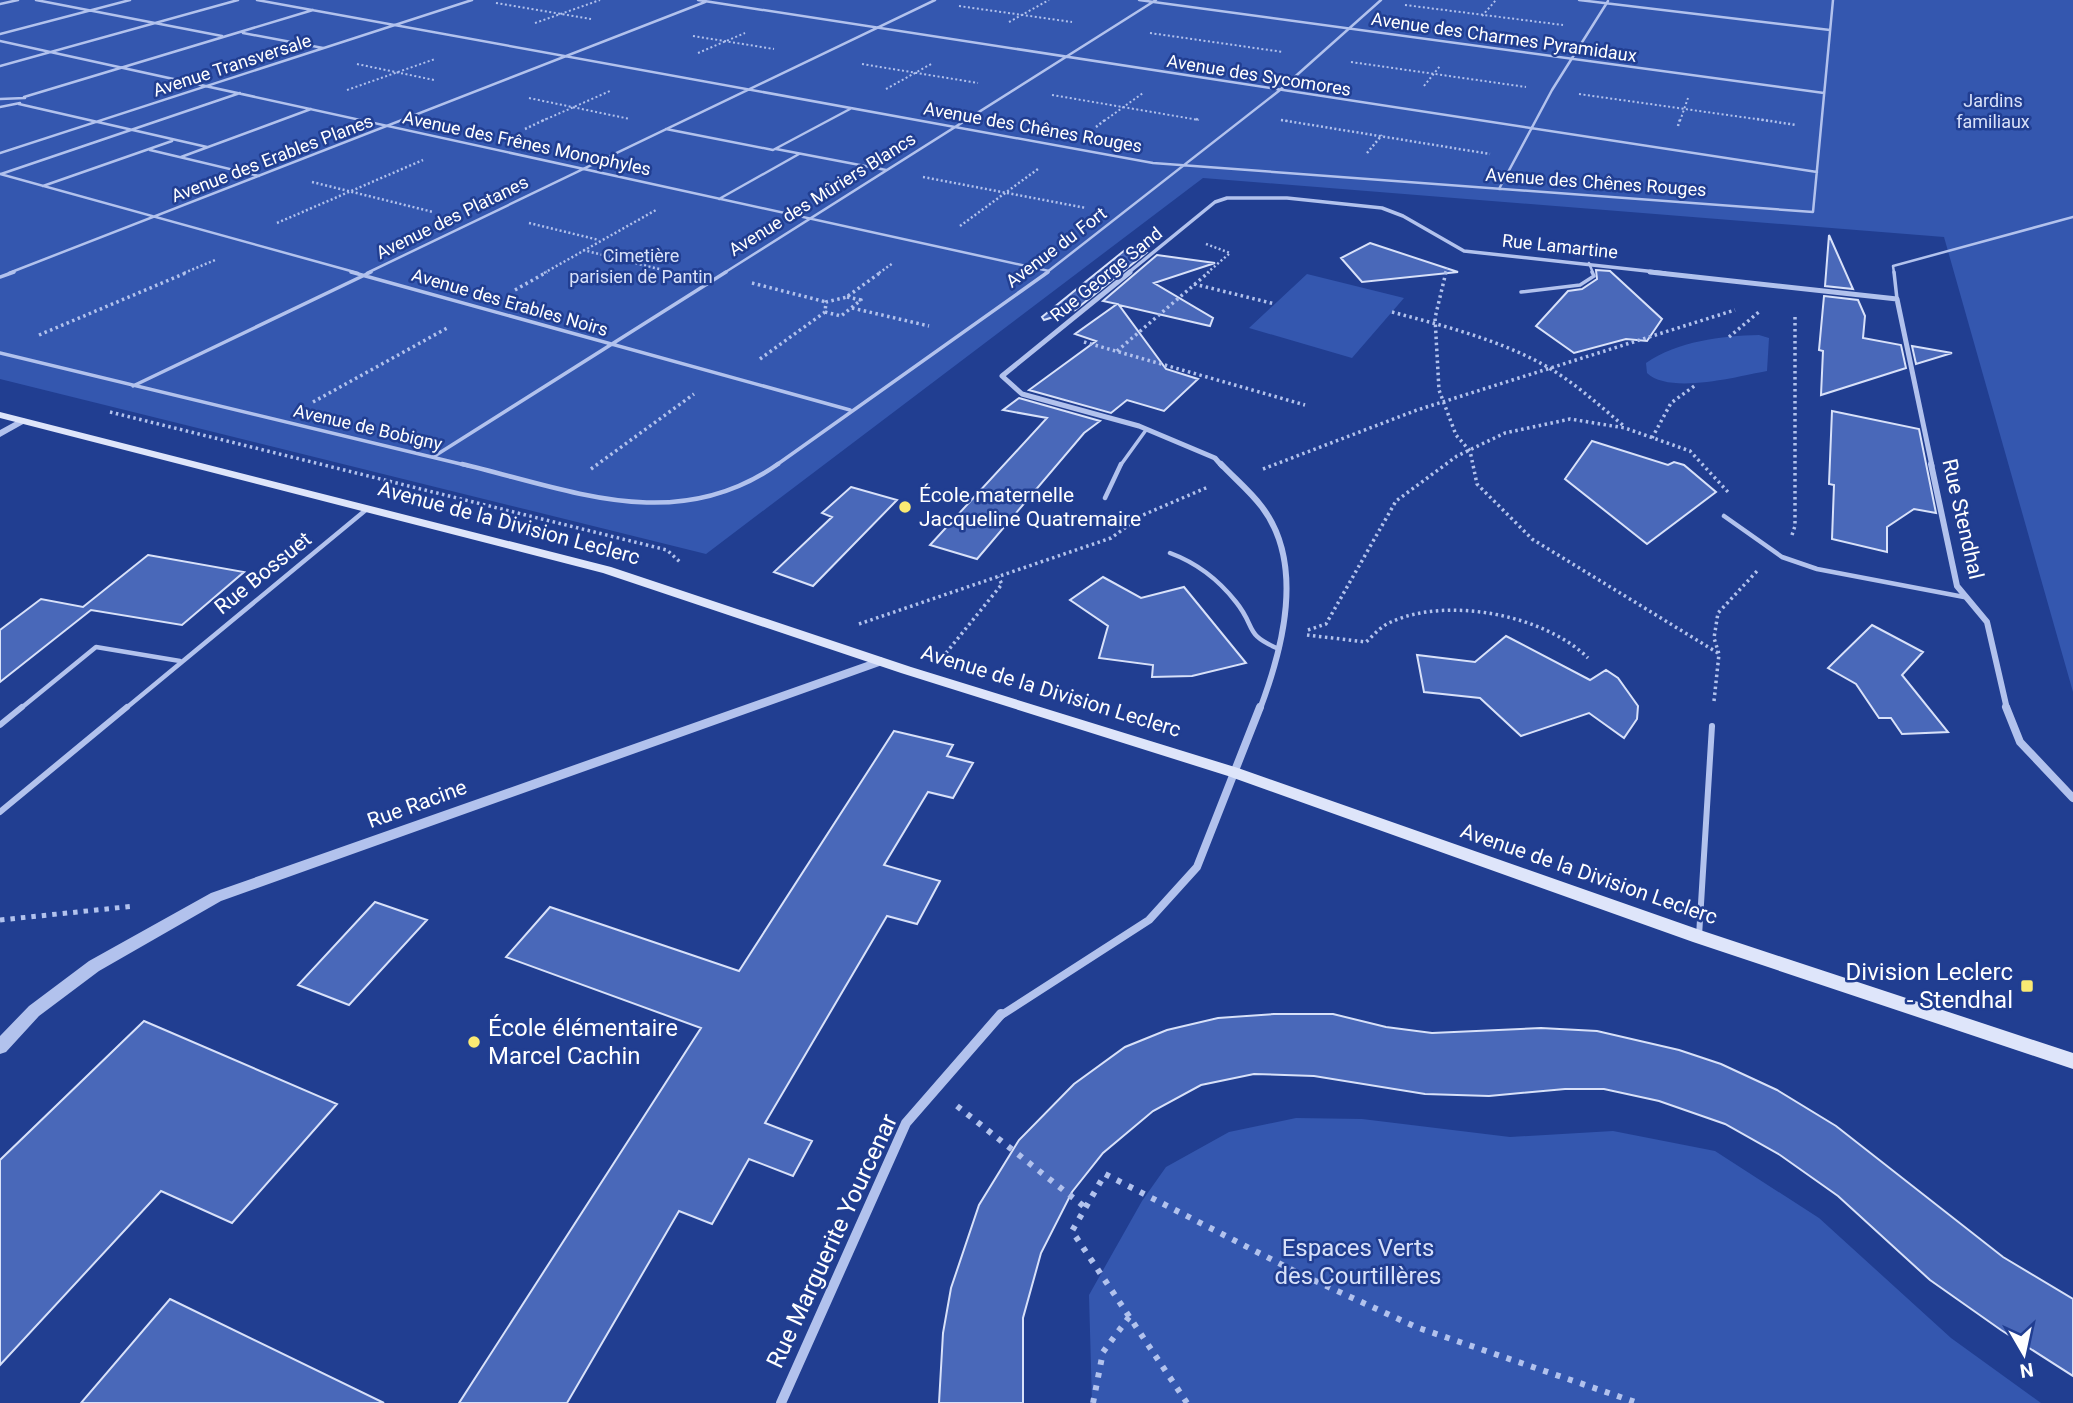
<svg xmlns="http://www.w3.org/2000/svg" width="2073" height="1403" font-family="Roboto,sans-serif">
<style>
.green{fill:#3457af}
.building{fill:#4968b9;stroke:#d8e1f9;stroke-width:2}
.lines{fill:none;stroke-linecap:round;stroke-linejoin:round}
.path-far4{stroke:#b2c2ed;stroke-width:2;stroke-dasharray:2 2.5;stroke-linecap:butt}
.path-far3{stroke:#b2c2ed;stroke-width:2.5;stroke-dasharray:2 2.5;stroke-linecap:butt}
.path-far2{stroke:#b2c2ed;stroke-width:3.5;stroke-dasharray:2.5 3.5;stroke-linecap:butt}
.path-far1{stroke:#b2c2ed;stroke-width:5;stroke-dasharray:4.5 6;stroke-linecap:butt}
.path{stroke:#b2c2ed;stroke-width:6;stroke-dasharray:5 8;stroke-linecap:butt}
.service-far3{stroke:#b2c2ed;stroke-width:2.5}
.service-far2{stroke:#b2c2ed;stroke-width:3.5}
.service-far1{stroke:#b2c2ed;stroke-width:4.5}
.service{stroke:#b2c2ed;stroke-width:6}
.minor-far4{stroke:#b2c2ed;stroke-width:3.5}
.minor-far3{stroke:#b2c2ed;stroke-width:5}
.minor-far2{stroke:#b2c2ed;stroke-width:6}
.minor-far1{stroke:#b2c2ed;stroke-width:8}
.minor{stroke:#b2c2ed;stroke-width:10}
.tertiary{fill:#b2c2ed;fill-rule:evenodd}
.secondary{fill:#dee5fa;fill-rule:evenodd}
.poi-dot{fill:#faea73;stroke:#213e91;stroke-width:2.5}
.labels{text-anchor:middle;dominant-baseline:central;stroke-width:5;stroke-linejoin:round;paint-order:stroke}
.far-street-label{font-size:18px;fill:#fff;stroke:#213e91}
.far-park-label{font-size:18px;fill:#d8e1f9;stroke:#213e91}
.poi-label{font-size:21px;fill:#fff;stroke:#213e91;text-anchor:start}
.street-label{font-size:21px;fill:#fff;stroke:#213e91}
.near-poi-label{font-size:24px;fill:#fff;stroke:#213e91;text-anchor:end}
.near-street-label{font-size:24px;fill:#fff;stroke:#213e91}
.near-park-label{font-size:24px;fill:#d8e1f9;stroke:#213e91}
</style>
<rect width="100%" height="100%" fill="#213e91"/>
<path class="green" d="M0 0H2073V692L1944 237 1203 178 706 554 0 379Z
M1307 274 1404 298 1352 358 1249 328Z
M1759 335 1769 338 1767 371C1739 376 1670 395 1647 373L1646 363C1678 341 1721 336 1759 335Z
M1296 1118 1362 1119 1510 1137 1613 1131 1715 1151 1819 1218 1951 1338 2041 1403H1092L1089 1295 1142 1201 1166 1167 1229 1132Z"/>
<path class="building" d="M1829 235 1853 289 1825 286Z
M1370 243 1458 272 1362 282 1341 258Z
M1125 250 1146 253 1075 310 1044 320 1042 317Z
M1157 255 1215 263 1154 283 1213 318 1210 326 1119 305 1166 369 1198 379 1164 411 1127 400 1111 413 1029 390 1096 341 1075 334 1117 304 1103 301Z
M1596 270 1610 271 1662 319 1647 341 1626 339 1574 353 1536 326 1568 291 1582 289 1597 279Z
M1824 296 1858 300 1865 316 1863 338 1901 345 1906 368 1821 395 1823 351 1819 350Z
M1912 346 1952 353 1916 364Z
M1019 398 1100 421 1084 433 977 559 930 545 1047 418 1003 410Z
M1832 411 1919 429 1936 513 1914 509 1887 527V552L1832 539 1834 485 1829 484Z
M1592 441 1668 465 1674 462 1684 465 1716 492 1647 544 1565 479Z
M851 487 897 500 813 586 774 572 832 517 822 513Z
M148 555 244 572 182 625 91 610 0 682V630L41 599 83 607Z
M1103 577 1141 598 1184 587 1246 663 1192 676 1152 677 1153 665 1099 658 1108 626 1070 600Z
M1872 625 1923 652 1902 675 1948 732 1902 734 1891 718H1879L1856 684 1828 668Z
M1506 636 1590 680 1606 670 1618 678 1638 706 1637 719 1624 738 1589 713 1521 736 1480 698 1424 692 1417 655 1475 662Z
M894 731 953 745 947 756 973 763 953 798 928 792 884 865 940 881 917 924 887 916 765 1123 812 1141 793 1176 749 1159 712 1224 679 1211 567 1403H459L701 1028 506 957 550 907 739 971Z
M375 902 427 920 349 1005 298 985Z
M1274 1014H1333L1386 1027 1432 1033 1541 1028 1597 1031 1679 1050 1721 1064 1777 1090 1836 1126 2003 1257 2073 1299V1376L2001 1330 1930 1280 1838 1196 1780 1155 1725 1124 1659 1101 1604 1089H1565L1489 1096 1425 1094 1314 1076 1254 1074 1201 1085 1153 1111 1103 1153 1072 1192 1041 1253 1023 1318V1403H939L943 1333 951 1288 979 1205 1019 1140 1074 1084 1125 1047 1167 1030 1218 1018Z
M144 1021 337 1104 232 1223 161 1191 0 1365V1160Z
M170 1299 384 1403H81Z"/>
<g class="lines">
<path class="path-far4" d="M496 3 591 19
M1405 5 1563 25
M959 6 1072 22
M1482 16 1496 0
M1009 22 1049 0
M535 23 600 0
M1150 33 1283 52
M693 36 774 49
M698 53 745 33
M1351 62 1526 87
M357 64 434 80
M862 64 978 83
M1424 86 1440 66
M886 89 933 63
M347 90 435 59
M1579 94 1770 121
M1052 95 1199 120
M529 98 630 119
M1281 120 1288 121
M542 121 610 91
M1104 121 1143 93
M1680 121 1688 98"/>
<path class="path-far3" d="M1196 119 1199 120
M1757 119 1796 125
M1281 120 1490 154
M1678 126 1680 119
M1096 127 1106 119
M525 129 546 119
M1367 153 1382 135
M923 177 1086 208
M312 182 433 212
M277 223 423 160
M529 223 599 240
M960 226 1038 169
M1206 244 1230 253 1207 273
M583 250 675 273
M184 273 215 260
M544 273 656 210
M879 273 893 263
M1445 273 1447 268"/>
<path class="path-far2" d="M669 272 675 273
M1446 272 1435 318 1439 390 1456 435 1470 451 1477 484 1532 539 1718 653
M752 283 826 302
M1194 284 1275 304
M515 290 547 272
M848 296 881 272
M847 297 861 300 841 316 825 312 826 302Z
M852 308 929 326
M1392 312C1444 326 1497 339 1544 365 1574 382 1599 405 1625 427
M39 335 188 272
M1729 337 1760 311
M1084 342 1305 405
M1117 351 1209 272
M760 359 825 312
M313 402 449 327
M110 412 667 550 681 563
M1652 438 1671 403 1697 384
M591 469 694 394
M1263 469 1417 410 1735 310
M1792 535 1795 526V314
M859 624 1111 538 1143 515 1208 487
M1308 630 1326 624 1396 501 1457 456 1505 433 1570 419 1625 428 1690 451 1728 492
M1307 635 1366 642C1374 635 1381 626 1391 622 1447 596 1545 615 1588 658
M946 653 1002 584 998 577
M1714 701 1719 654 1714 638 1718 613 1758 570"/>
<path class="path-far1" d="M0 920 135 906"/>
<path class="path" d="M957 1106 1086 1208
M1093 1403 1103 1352 1129 1317
M1187 1403 1072 1231 1105 1174 1298 1273 1416 1327 1638 1403"/>
<path class="service-far3" d="M36 0 222 36
M257 0 1153 163 1813 212 1833 0
M698 0 1817 172
M1139 0 1824 93
M1579 0 1830 30
M0 4 18 0
M243 33 323 48
M0 34 130 0
M0 41 1049 271
M0 66 238 0
M24 97 313 10
M0 99 25 98
M19 104 207 147
M0 107 20 103
M666 129 773 150 850 109
M776 149 886 170
M150 150 259 176
M0 153 472 0
M181 157 311 109
M0 174 358 273
M1 174 240 93
M43 186 172 141
M1499 189 1552 90 1608 1
M719 199 799 154
M1589 263 1593 273
M9 273 705 2
M367 273 935 0
M724 273 1156 0
M1046 273 1280 90 1381 0
M1894 273 1893 266 2073 217"/>
<path class="service-far2" d="M351 272 850 410
M1894 272 1897 299
M0 277 14 272
M1521 292 1580 285 1594 276 1592 272
M0 353 469 466
M133 386 371 272
M433 457 726 272
M775 466 1048 272
M1120 466 1146 430"/>
<path class="service-far1" d="M462 464C571 490 676 536 778 464
M1105 498 1121 464
M1724 516 1782 557 1817 569 1964 597
M1170 553C1197 563 1218 579 1236 602 1257 628 1243 634 1279 649
M20 709 96 647 180 661
M125 709 367 509"/>
<path class="service" d="M0 725 22 707
M0 812 127 707
M1699 936 1712 726"/>
<path class="minor-far4" d="M1128 273 1215 202 1227 198H1287L1382 208 1403 216 1464 251 1665 273"/>
<path class="minor-far3" d="M1130 272 1002 376 1022 394 1139 426 1215 458 1222 466
M1650 272 1897 299 1932 466"/>
<path class="minor-far2" d="M1221 464C1234 478 1250 491 1262 507 1305 564 1283 648 1260 709
M1931 464 1957 586 1987 622 2007 709"/>
<path class="minor-far1" d="M2006 707 2020 742 2073 798
M1000 1016 1149 920 1197 867 1260 707"/>
<path class="minor" d="M781 1403 906 1123 1001 1014"/>
<path class="tertiary" d="M22 418 25 419V423L0 437V430Z
M881 657 887 661 885 664 221 901 99 971 39 1016 6 1052 0 1054V1036L29 1006 89 961 211 893Z"/>
<path class="secondary" d="M0 412 611 567 911 667 1238 768 1700 930 2073 1053V1069L1693 942 1228 776 901 673 603 573 0 418Z"/>
</g>
<g class="poi-dot">
<circle cx="905" cy="507" r="7"/>
<rect x="2020" y="979" width="14" height="14" rx="3.5"/>
<circle cx="474" cy="1042" r="7"/>
</g>
<g class="labels">
<g class="far-street-label">
<text transform="translate(1504 37) rotate(8)">Avenue des Charmes Pyramidaux</text>
<text transform="translate(232 65) rotate(-18)">Avenue Transversale</text>
<text transform="translate(1259 75) rotate(9)">Avenue des Sycomores</text>
<text transform="translate(1033 127) rotate(10)">Avenue des Chênes Rouges</text>
<text transform="translate(527 143) rotate(12)">Avenue des Frênes Monophyles</text>
<text transform="translate(272 158) rotate(-21)">Avenue des Erables Planes</text>
<text transform="translate(1596 182) rotate(4)">Avenue des Chênes Rouges</text>
<text transform="translate(822 194) rotate(-32)">Avenue des Mûriers Blancs</text>
<text transform="translate(452 217) rotate(-26)">Avenue des Platanes</text>
<text transform="translate(1560 246) rotate(6)">Rue Lamartine</text>
<text transform="translate(1056 247) rotate(-37)">Avenue du Fort</text>
<text transform="translate(1106 274) rotate(-39)">Rue George Sand</text>
<text transform="translate(510 302) rotate(16)">Avenue des Erables Noirs</text>
<text transform="translate(368 427) rotate(13)">Avenue de Bobigny</text>
</g>
<g class="far-park-label">
<text x="1993" y="100">Jardins<tspan x="1993" dy="21">familiaux</tspan></text>
<text x="641" y="255">Cimetière<tspan x="641" dy="21">parisien de Pantin</tspan></text>
</g>
<g class="poi-label">
<text x="919" y="495">École maternelle<tspan x="919" dy="24">Jacqueline Quatremaire</tspan></text>
</g>
<g class="street-label">
<text transform="translate(1963 519) rotate(77)">Rue Stendhal</text>
<text transform="translate(509 523) rotate(15)">Avenue de la Division Leclerc</text>
<text transform="translate(263 573) rotate(-39)">Rue Bossuet</text>
<text transform="translate(1051 691) rotate(17)">Avenue de la Division Leclerc</text>
<text transform="translate(417 804) rotate(-20)">Rue Racine</text>
<text transform="translate(1589 874) rotate(19)">Avenue de la Division Leclerc</text>
</g>
<g class="near-poi-label">
<text x="2013" y="972">Division Leclerc<tspan x="2013" dy="28">- Stendhal</tspan></text>
<text x="488" y="1028" text-anchor="start">École élémentaire<tspan x="488" dy="28">Marcel Cachin</tspan></text>
</g>
<g class="near-street-label">
<text transform="translate(832 1241) rotate(-65)">Rue Marguerite Yourcenar</text>
</g>
<g class="near-park-label">
<text x="1358" y="1248">Espaces Verts<tspan x="1358" dy="28">des Courtillères</tspan></text>
</g>
</g>
<g transform="translate(2024 1354) rotate(171)" stroke="#213e91" stroke-width="5" paint-order="stroke">
<path d="M0-5L12 26L0 18L-12 26Z" fill="#ffffff"/>
<text y="-10" font-size="19" font-weight="bold" text-anchor="middle" fill="#ffffff">N</text>
</g>
</svg>
